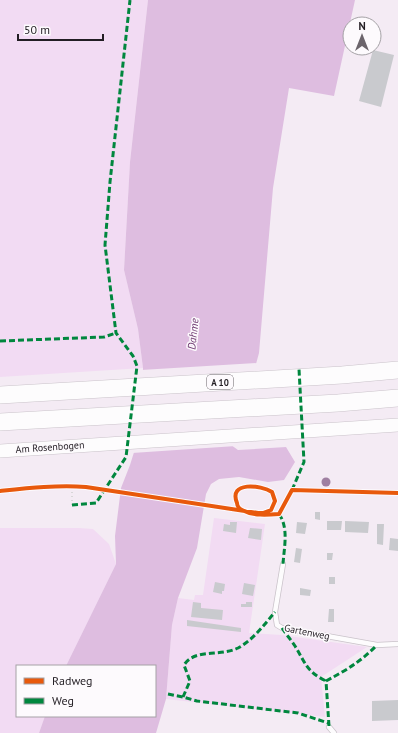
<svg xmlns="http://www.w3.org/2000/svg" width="398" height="733" font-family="'PT Sans',sans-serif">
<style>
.green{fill:#f2dbf3}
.water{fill:#debde0}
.pier{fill:#f4ebf4}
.building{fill:#c9cace}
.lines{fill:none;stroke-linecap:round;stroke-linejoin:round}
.service-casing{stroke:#cac3ca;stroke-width:6}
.secondary-casing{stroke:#cac3ca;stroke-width:14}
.motorway-casing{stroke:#cac3ca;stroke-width:18}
.path{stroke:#d8d6d8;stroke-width:2;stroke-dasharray:1 3;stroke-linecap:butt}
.service{stroke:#fdfcfd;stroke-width:4.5}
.secondary{stroke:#fdfcfd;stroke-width:13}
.motorway{stroke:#fdfcfd;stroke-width:17}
.quiet{stroke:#00873e;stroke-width:3;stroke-dasharray:6 3;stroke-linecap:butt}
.cycleway-casing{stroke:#fdfafd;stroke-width:6}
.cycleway{stroke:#e8590c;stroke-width:4}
.tree{fill:#9f7fa1}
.labels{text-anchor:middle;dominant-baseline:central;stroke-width:3;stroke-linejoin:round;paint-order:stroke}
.shield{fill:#fdfafd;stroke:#645f64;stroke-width:1}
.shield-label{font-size:9px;font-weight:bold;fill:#221d23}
.street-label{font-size:10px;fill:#221d23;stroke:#fdfafd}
.water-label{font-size:11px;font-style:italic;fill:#6d3870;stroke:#fdfafd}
</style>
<rect width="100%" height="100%" fill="#f4ebf4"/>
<path class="green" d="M0 0H148L130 162 124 270 138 329 143 368 0 377Z
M214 518 265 524 249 633 281 635 367 647 321 677 325 717 166 699 172 625 178 598 194 600 195 595H203Z
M0 528H79L93 529 109 544 116 564 66 666H17V716H45L39 733H0Z"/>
<path class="water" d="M148 0H355L334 96 289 88 273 188 259 353 256 364 220 366 213 432 238 450 286 447 295 462 284 480 268 482 239 477 219 479 211 484 206 494 197 548 178 598 172 625 166 699 156 733H39L45 716H155V666H66L116 564 115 536 121 488 130 465 141 430 143 368 138 329 124 270 130 162Z"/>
<path class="pier" d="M258 363 256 366 222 368 215 431 236 446 132 453 139 430 141 370Z"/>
<path class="building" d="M373 50 394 55 381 107 359 101Z
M315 512H320V520L315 519Z
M327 521H342L341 530H327Z
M345 521 369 522 368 533 345 532Z
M230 522H237L236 533 223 531 224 524 230 525Z
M297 522 307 523 305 534 296 533Z
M377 524H384L383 545 377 544Z
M250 528 262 529 261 540 248 538Z
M390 538 398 539V551L389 550Z
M296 548 302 549 300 563 294 562Z
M327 553H333L332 560H327Z
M329 577H335V584H329Z
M215 582 225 584 224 591H222V594L213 592Z
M244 583 255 585 253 596 242 594Z
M300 588 311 590 310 596 300 595Z
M193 602 201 603V608L223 610 222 620 191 617Z
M246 602H252V607H241V604H246Z
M329 609H334V622H328Z
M187 620 241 628V632L187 626Z
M398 700V720L372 721V701Z"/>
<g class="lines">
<defs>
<path id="service" d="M283 564 275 612 277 625 282 628 377 645 398 644
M329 727 334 733"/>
<path id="secondary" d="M0 451 398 425"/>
<path id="motorway" d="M0 395 342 375 398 370
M0 422 338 403 398 398"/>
</defs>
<use href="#service" class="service-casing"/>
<use href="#secondary" class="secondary-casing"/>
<use href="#motorway" class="motorway-casing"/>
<path class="path" d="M72 505V486"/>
<use href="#service" class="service"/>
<use href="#secondary" class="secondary"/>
<use href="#motorway" class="motorway"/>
<path class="quiet" d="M0 341 104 337 116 333
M292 490 304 462 299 369
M72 505 96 503 126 457 137 366 133 356 116 333 105 245 110 182 130 0
M279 514C289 528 284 548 283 564
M282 628C286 634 291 640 295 646 306 664 306 671 326 681
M168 694 183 697 197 701 298 713 328 723
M183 697 190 681 184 665C195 648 220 657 238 648 253 640 264 625 275 612
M329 726 326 681C348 669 359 663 377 645"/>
<defs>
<path id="cycleway" d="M0 491C29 488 57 485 86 487L258 513H263L271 510 275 501 272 492C261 485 228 481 237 503 237 506 240 509 242 510 253 516 267 515 279 514
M279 514 292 490 398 493"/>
</defs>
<use href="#cycleway" class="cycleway-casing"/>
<use href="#cycleway" class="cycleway"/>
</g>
<circle class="tree" cx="326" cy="482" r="4.5"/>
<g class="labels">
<rect class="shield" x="207" y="375" width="26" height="14" rx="3"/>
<g class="shield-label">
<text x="220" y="382">A 10</text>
</g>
<g class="street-label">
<text transform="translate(50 447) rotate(-4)">Am Rosenbogen</text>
<text transform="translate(307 632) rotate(11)">Gartenweg</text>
</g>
<g class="water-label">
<text transform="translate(193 334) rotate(-84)">Dahme</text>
</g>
</g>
<rect x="16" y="665" width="140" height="52" fill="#fdfafd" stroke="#a5a2a6"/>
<rect x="24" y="678" width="20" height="6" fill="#e8590c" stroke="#a5a2a6"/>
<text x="52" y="685" font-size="12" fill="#221d23">Radweg</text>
<rect x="24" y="698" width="20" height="6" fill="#00873e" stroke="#a5a2a6"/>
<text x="52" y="705" font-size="12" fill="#221d23">Weg</text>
<g transform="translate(362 36)"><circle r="19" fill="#fdfafd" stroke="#a5a2a6"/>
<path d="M0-3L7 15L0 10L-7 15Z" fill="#6c656c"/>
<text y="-6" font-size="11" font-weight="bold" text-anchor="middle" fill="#221d23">N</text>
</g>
<path d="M18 34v6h85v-6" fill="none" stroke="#221d23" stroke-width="2"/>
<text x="24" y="34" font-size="12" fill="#221d23" stroke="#fdfafd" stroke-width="3" paint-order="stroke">50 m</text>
</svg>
